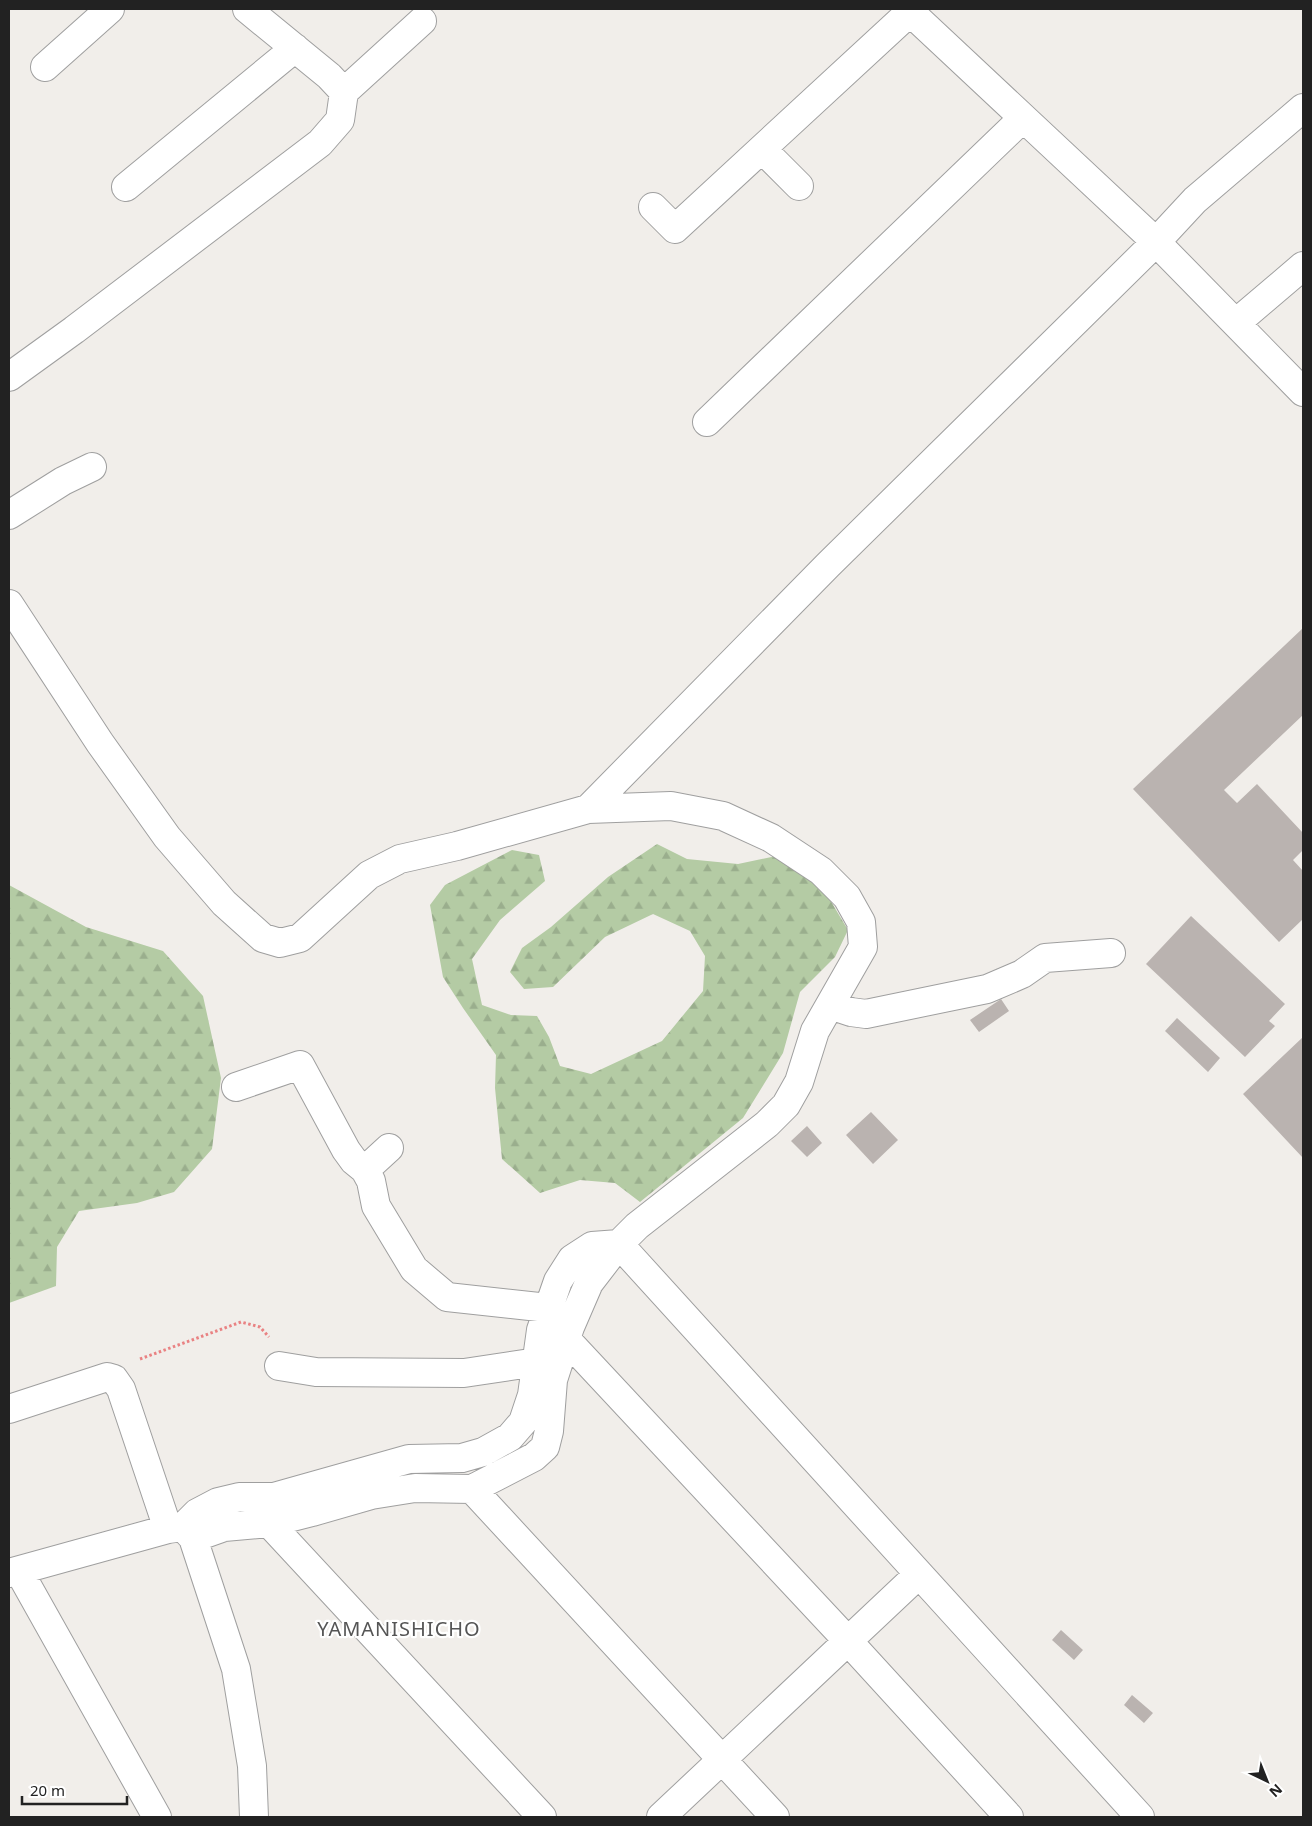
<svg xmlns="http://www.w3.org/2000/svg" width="1312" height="1826" font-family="'Noto Sans',sans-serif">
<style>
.forest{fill:url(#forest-firs)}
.building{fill:#bab3b0}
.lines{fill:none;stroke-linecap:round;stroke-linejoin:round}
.minor-casing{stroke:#9f9f9f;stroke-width:30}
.path{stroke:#e98283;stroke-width:3;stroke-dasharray:2.5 2.5;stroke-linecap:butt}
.minor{stroke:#fff;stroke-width:28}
.labels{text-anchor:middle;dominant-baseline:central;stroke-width:4.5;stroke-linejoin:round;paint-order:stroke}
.quarter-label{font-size:20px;letter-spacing:1px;fill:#555;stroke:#fff}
</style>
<defs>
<pattern id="forest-firs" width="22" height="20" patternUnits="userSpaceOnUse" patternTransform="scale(1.25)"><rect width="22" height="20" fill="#b4cba4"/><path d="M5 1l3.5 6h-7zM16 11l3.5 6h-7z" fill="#9aae8d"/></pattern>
</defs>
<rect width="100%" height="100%" fill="#f1eeea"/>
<path class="forest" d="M657 844 687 859 738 864 781 855 817 878 848 930 835 957 800 992 783 1053 743 1118 640 1202 615 1183 580 1180 540 1193 502 1159 495 1088 496 1055 463 1008 443 977 430 905 445 885 512 850 539 855 545 881 500 920 472 959 482 1005 511 1015 537 1016 549 1037 560 1066 591 1074 662 1041 703 991 705 956 690 931 653 914 605 937 553 987 524 989 510 972 522 948 551 927 608 877Z
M9 885 86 927 163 951 203 996 221 1078 212 1149 174 1192 137 1203 79 1211 57 1247 56 1286 9 1303Z"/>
<path class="building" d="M1303 628V715L1224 790 1237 803 1257 784 1303 833V850L1293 860 1303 871V919L1279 942 1133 789Z
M1191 916 1285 1004 1269 1021 1275 1026 1245 1057 1146 964Z
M1001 999 1009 1011 979 1032 970 1020Z
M1177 1018 1220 1058 1208 1072 1165 1031Z
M1303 1037V1158L1243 1094Z
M871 1112 898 1140 873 1164 846 1135Z
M807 1126 822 1143 807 1157 791 1141Z
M1061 1630 1083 1650 1074 1660 1052 1640Z
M1132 1695 1153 1713 1144 1723 1124 1705Z"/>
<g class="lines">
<defs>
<path id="minor" d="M907 9 1156 242 1303 392
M45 67 110 9
M344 92 422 21
M762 149 799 186
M126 187 295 48
M653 207 675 229 910 12
M1236 323 1303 266
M9 377 74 330 320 143 340 120 344 92 329 76 247 9
M707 422 1023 118
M9 515 63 481 92 467
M9 604 100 743 167 837 224 903 263 938 280 943 300 938 369 875 400 859 457 846 588 809 828 565 1156 242 1195 200 1303 108
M830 1005 851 1012 866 1014 987 989 1022 974 1045 958 1111 953
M236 1087 300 1065 346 1150 354 1161 365 1170 371 1181 376 1206 414 1269 447 1297 548 1308
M365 1170 389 1148
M566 1339 848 1641 1009 1817
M279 1366 316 1372 464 1373 537 1362
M9 1409 107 1377 114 1379 121 1389 168 1529
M472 1489 775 1817
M269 1523 542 1817
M183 1527 197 1513 218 1502 239 1497H274L409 1459 462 1458 483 1452 510 1437 523 1422 532 1395 541 1330 558 1281 572 1259 592 1246 619 1244 1140 1817
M193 1538 224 1527 269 1523 312 1512 371 1495 415 1488 472 1489 534 1457 545 1447 549 1431 553 1380 570 1327 589 1283 619 1244 637 1226 767 1124 786 1105 799 1082 815 1031 863 947 861 922 847 897 821 871 771 838 723 816 671 806 588 809
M19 1571 157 1817
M9 1573 168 1529 183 1527 193 1538 236 1669 252 1766 254 1817
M661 1817 919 1574"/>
</defs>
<use href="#minor" class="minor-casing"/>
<path class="path" d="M140 1359 241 1322 260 1327 269 1337"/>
<use href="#minor" class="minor"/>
</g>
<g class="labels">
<g class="quarter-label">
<text x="399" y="1628">YAMANISHICHO</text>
</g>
</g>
<rect width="1312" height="1826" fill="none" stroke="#222222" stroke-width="20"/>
<g transform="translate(1267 1781) rotate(137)" stroke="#ffffff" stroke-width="4" paint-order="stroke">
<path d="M0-4L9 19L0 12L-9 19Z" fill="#222222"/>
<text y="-8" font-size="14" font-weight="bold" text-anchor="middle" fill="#222222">N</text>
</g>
<path d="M22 1796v8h105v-8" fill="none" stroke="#222222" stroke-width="2.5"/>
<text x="30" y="1796" font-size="15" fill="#222222" stroke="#ffffff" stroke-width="4" paint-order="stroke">20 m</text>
</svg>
